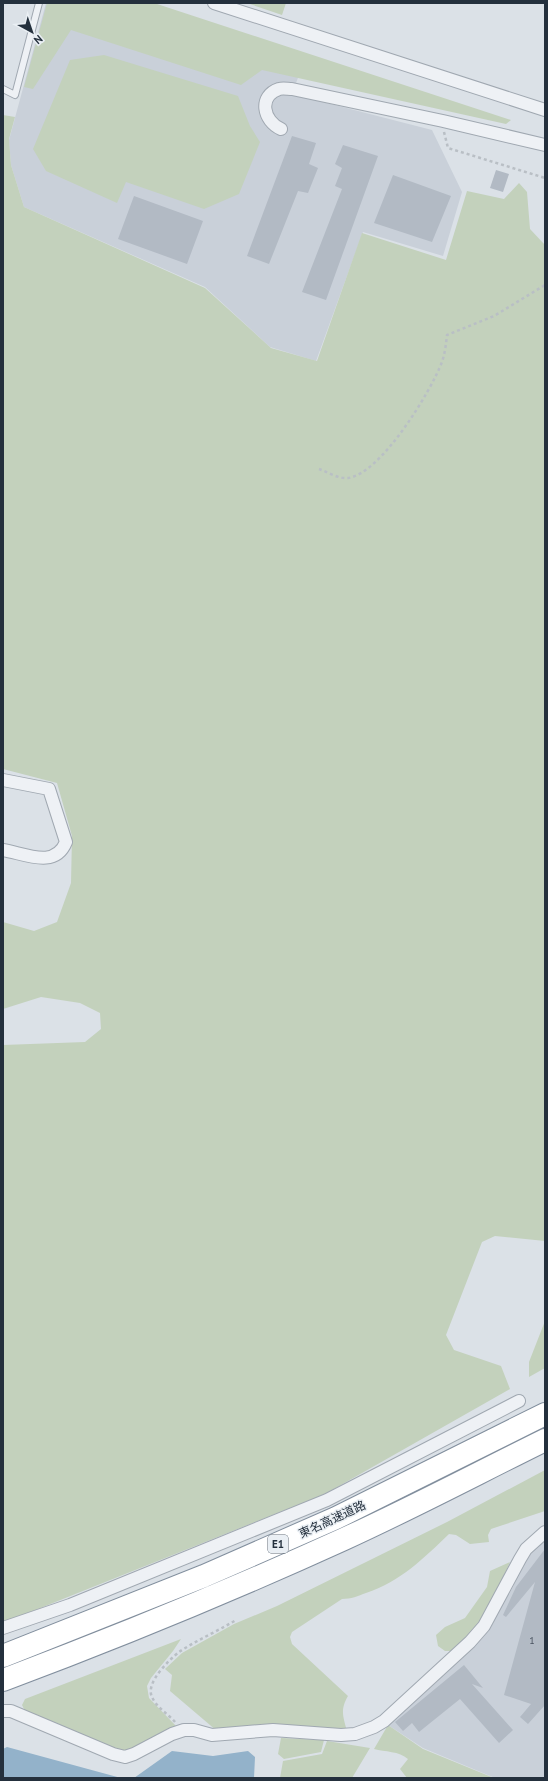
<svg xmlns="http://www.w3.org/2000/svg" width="548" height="1781" font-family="'PT Sans','Noto Sans JP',sans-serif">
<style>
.built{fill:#c9d0d9}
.green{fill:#c3d1bc}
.water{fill:#93b2ca}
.building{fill:#b2bac4}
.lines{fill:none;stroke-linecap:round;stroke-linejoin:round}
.service-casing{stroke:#a0a8b1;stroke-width:8}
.minor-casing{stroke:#a0a8b1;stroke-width:14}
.motorway-casing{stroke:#828f9e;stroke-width:24}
.path{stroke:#b9bfc5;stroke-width:2.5;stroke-dasharray:3 3;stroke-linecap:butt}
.service{stroke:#eef1f5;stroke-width:6}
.minor{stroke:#eef1f5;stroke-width:12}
.motorway{stroke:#fff;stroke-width:22}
.labels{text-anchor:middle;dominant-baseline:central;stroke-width:3;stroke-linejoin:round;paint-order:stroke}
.number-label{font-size:10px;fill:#48525f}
.shield{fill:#eaeff4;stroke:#5f6974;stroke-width:1}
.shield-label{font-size:11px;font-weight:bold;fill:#24303d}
.street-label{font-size:12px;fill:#24303d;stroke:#eaeff4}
</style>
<rect width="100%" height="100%" fill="#dbe1e7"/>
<path class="built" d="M46 3H153L306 56 292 94 432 130 462 192 443 256 363 232 316 361 270 347 205 287 24 207 11 165 9 140Z
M545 1538V1778H495L423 1748 388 1725 468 1651 493 1622 513 1587 522 1563Z"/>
<path class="green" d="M47 3H154L511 120 506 124 262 70 241 85 71 30 33 89 24 87Z
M247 3H286L282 15Z
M104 55 238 96 250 126 260 142 239 194 204 209 126 182 117 203 46 171 33 149 70 60Z
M3 115 15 117 9 139 11 165 24 207 205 288 271 348 317 361 362 233 446 260 467 191 504 199 519 183 527 192 530 229 545 245V1241L495 1236 482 1242 446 1335 454 1350 501 1366 510 1389 325 1494 3 1623V1045L85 1042 101 1029 100 1013 80 1003 41 997 3 1009V922L34 931 57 922 71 883 72 836 57 783 3 769Z
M545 1321V1368L529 1377V1362Z
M545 1470V1511L491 1529 488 1535 489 1542 470 1544 456 1535 449 1534C424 1558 400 1582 366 1593 358 1596 351 1599 342 1599L292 1632 290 1637 292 1644 348 1696C340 1710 343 1716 347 1731H217L170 1691 172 1675 165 1669 182 1653 234 1624 277 1606 447 1522Z
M510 1562C501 1583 492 1604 479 1623 471 1633 461 1642 451 1651H445L438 1646 436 1635 445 1627 465 1618 487 1587 490 1571Z
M181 1639 173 1651 151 1678 147 1686 149 1698 176 1726C159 1735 137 1754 117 1750L25 1711 22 1705 25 1699Z
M388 1725 423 1749 494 1778H407L400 1769 408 1759C399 1751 385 1752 374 1749Z
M281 1738 324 1740 321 1752 284 1759 278 1754Z
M327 1741 370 1748 352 1778H280L283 1761 322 1754Z"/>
<path class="water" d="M7 1747 121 1778H3V1749Z
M172 1751 213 1756 248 1751 255 1757 254 1778H134Z"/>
<path class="building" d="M292 136 316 143 309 164 318 168 308 193 298 191 269 264 247 256Z
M343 145 378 156 326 300 302 292 342 189 335 186 342 168 335 164Z
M496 170 509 174 503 192 490 188Z
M393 175 451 196 432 242 374 223Z
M134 196 203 221 187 264 118 239Z
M545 1549V1705L528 1724 520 1717 531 1704 504 1695 535 1582 506 1617 503 1615 516 1587Z
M464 1665 483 1688 472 1684 513 1730 499 1743 460 1699 419 1732 412 1723 403 1731 395 1722Z"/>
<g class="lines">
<defs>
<path id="service" d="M3 89 15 95 39 3"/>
<path id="minor" d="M214 3 545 110
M281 129C263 121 258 96 279 89 283 88 288 89 292 89L443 121 545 145
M3 780 49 789 66 842C55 869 26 854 3 850
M3 1628 70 1605 327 1500 519 1401
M3 1711H11L113 1754 125 1757 134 1754 172 1734 184 1730H194L212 1735 273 1730 341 1735 355 1734 374 1727 384 1721 470 1642 484 1626 520 1559 526 1549 545 1532"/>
<path id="motorway" d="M3 1656 204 1576 336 1518 545 1414
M3 1680C118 1637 232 1590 344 1539 412 1508 478 1473 545 1440"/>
</defs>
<use href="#service" class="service-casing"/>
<use href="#minor" class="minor-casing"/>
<use href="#motorway" class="motorway-casing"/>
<path class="path" d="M444 132 448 148 545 178
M319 469C328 472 338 479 348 478 381 474 431 391 442 362 445 353 446 344 447 335L494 316 545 285
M175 1722C168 1714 156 1707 152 1697 145 1683 169 1660 179 1652 197 1640 218 1631 236 1620"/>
<use href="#service" class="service"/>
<use href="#minor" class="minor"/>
<use href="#motorway" class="motorway"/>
</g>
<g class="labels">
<g class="number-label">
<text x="532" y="1640">1</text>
</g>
<rect class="shield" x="268" y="1535" width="20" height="18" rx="3"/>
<g class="shield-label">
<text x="278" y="1544">E1</text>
</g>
<g class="street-label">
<text transform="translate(332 1519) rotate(-25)">東名高速道路</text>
</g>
</g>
<rect width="548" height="1781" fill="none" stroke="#24303d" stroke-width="8"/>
<g transform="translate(32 32) rotate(140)" stroke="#eaeff4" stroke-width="3" paint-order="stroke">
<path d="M0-3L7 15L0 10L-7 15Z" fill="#24303d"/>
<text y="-6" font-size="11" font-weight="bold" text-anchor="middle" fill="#24303d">N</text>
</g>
</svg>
